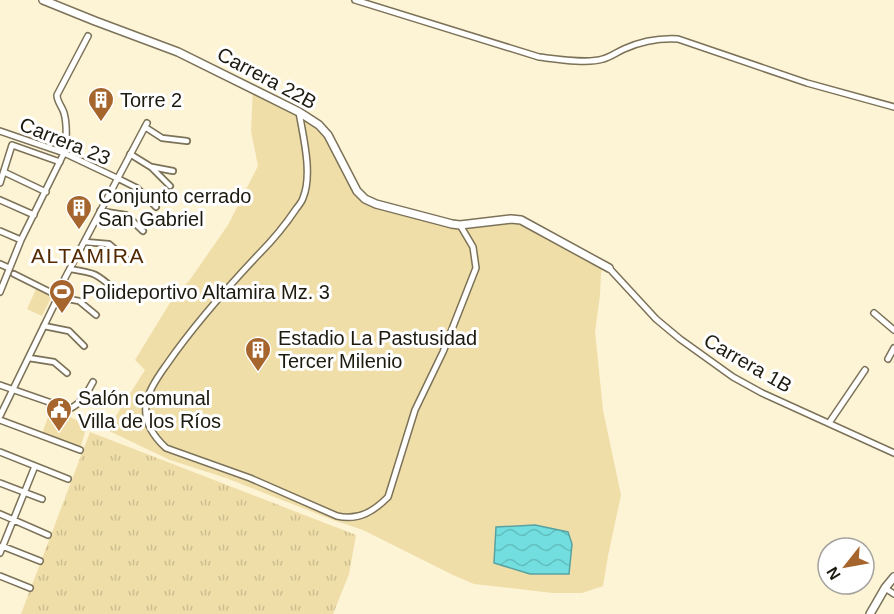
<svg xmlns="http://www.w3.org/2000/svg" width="894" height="614" font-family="Helvetica,sans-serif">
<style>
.grass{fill:url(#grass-tufts)}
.green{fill:#f0dea9}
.water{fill:url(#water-waves);stroke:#58a3a1;stroke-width:1.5}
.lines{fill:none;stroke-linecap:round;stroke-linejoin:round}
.pedestrian-casing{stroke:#7b7258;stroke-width:8}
.minor-casing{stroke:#7b7258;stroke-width:8}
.tertiary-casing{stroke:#7b7258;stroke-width:10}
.pedestrian{stroke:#fff;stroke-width:4.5}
.minor{stroke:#fff;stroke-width:5}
.tertiary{stroke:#fff;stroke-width:7}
.labels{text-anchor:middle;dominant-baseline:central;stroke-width:6;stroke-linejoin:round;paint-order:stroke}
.street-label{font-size:20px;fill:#1d1a0f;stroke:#fff}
.poi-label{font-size:20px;fill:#1d1a0f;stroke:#fff;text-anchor:start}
.neighbourhood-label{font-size:21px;letter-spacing:1.5px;fill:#532a00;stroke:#fff}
</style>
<defs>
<pattern id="grass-tufts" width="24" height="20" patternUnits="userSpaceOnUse" patternTransform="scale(1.5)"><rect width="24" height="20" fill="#f0dea9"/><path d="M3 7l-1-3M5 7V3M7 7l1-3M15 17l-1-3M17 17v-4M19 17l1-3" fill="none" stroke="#cdbe90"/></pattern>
<pattern id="water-waves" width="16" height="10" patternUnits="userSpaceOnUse" patternTransform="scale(1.5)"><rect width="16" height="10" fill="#72dedf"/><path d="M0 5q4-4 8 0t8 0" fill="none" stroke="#62bebe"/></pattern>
</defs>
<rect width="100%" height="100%" fill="#fdf3d5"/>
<path class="grass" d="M90 432 356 535 349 574 333 614H21Z"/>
<path class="green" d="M253 88 319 125 357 191 366 199 452 224 511 219 604 265 601 273 600 295 595 332 603 410 621 495 608 556 603 586 582 593H553L474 584 451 574 363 530 333 520 226 478 170 460 107 430 145 370 135 360 176 293 189 281 228 225 258 166 251 131Z
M36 289 52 296 42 316 27 309Z
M51 408 87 425 80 449 42 434Z"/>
<path class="water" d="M535 525 568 532 572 544 569 574H530L494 563 496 527Z"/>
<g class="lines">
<defs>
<path id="pedestrian" d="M145 127 162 138 187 141
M130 154 151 167 170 186
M152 167 173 171
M119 179 137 188 156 207
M100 211 126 215 143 231
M85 242 109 244 130 262
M70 269C95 273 96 273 115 290
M14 274 58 296
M58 297 79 301 96 315
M44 326 69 331 84 346
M29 358 54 362 67 373"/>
<path id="minor" d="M355 0 539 57C556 59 587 64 603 59 611 57 617 52 624 49 642 41 659 38 678 39L807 83 894 107
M299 112C303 136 313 174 303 198 302 202 298 206 296 209 284 227 273 240 258 255 226 289 194 325 167 364 160 374 150 387 147 400 142 419 153 436 166 448L250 478 337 516C359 521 374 511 388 497L415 410 443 352 476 268 473 247 460 225
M0 131 64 153 119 179
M4 172 46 192
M0 183 12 145 60 162
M0 200 34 215
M0 231 21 240
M0 264 9 268
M609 268 656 319 680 339 733 377 762 393 894 453
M0 292 21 240 64 153C67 144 67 123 64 113 62 106 57 102 57 95L88 36
M874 313 894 330
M888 359 894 348
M0 385 69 409C81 404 87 393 93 382
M0 416 58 297 65 278 147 123
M0 420 80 450
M829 423 865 370
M0 452 68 479
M0 483 42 499
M0 514 48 535
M2 546 40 561
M0 553 35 466
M0 576 30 588
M885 588 894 594"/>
<path id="tertiary" d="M43 0 95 21 178 52 299 112 319 125 328 135 357 191 365 199 376 204 452 224 460 225 511 219 521 220 609 268
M870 614 885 588 894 577"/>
</defs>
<use href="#pedestrian" class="pedestrian-casing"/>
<use href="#minor" class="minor-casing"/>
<use href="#tertiary" class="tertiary-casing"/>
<use href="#pedestrian" class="pedestrian"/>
<use href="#minor" class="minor"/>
<use href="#tertiary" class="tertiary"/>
</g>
<defs>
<symbol id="building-pin" viewBox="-11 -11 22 30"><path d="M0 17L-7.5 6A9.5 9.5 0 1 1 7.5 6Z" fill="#a5652d" stroke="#fff"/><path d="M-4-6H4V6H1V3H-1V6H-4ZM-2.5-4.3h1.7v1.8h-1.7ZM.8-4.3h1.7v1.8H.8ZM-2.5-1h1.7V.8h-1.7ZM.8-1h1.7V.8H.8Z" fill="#fff"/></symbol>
<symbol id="stadium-pin" viewBox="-11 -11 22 30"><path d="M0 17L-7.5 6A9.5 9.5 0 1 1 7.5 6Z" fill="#a5652d" stroke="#fff"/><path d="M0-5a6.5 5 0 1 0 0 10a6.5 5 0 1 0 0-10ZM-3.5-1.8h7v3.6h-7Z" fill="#fff"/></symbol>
<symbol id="civic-pin" viewBox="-11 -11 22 30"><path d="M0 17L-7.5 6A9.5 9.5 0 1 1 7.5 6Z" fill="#a5652d" stroke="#fff"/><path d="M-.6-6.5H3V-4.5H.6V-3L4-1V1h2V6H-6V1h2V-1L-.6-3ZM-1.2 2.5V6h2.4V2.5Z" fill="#fff"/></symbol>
</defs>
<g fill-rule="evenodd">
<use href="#building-pin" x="86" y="85" width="30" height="40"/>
<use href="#building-pin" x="64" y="193" width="30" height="40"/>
<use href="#stadium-pin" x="47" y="277" width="30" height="40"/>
<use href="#building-pin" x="243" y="335" width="30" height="40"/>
<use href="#civic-pin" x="44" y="395" width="30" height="40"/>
</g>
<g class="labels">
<g class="street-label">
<text transform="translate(267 78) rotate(28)">Carrera 22B</text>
<text transform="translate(65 141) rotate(22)">Carrera 23</text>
<text transform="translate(748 363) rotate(30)">Carrera 1B</text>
</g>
<g class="poi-label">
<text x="120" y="100">Torre 2</text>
<text x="98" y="196">Conjunto cerrado<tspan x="98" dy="23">San Gabriel</tspan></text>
<text x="82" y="292">Polideportivo Altamira Mz. 3</text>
<text x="278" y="338">Estadio La Pastusidad<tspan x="278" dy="23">Tercer Milenio</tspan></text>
<text x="78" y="398">Salón comunal<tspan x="78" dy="23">Villa de los Ríos</tspan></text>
</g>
<g class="neighbourhood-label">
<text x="88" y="255">ALTAMIRA</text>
</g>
</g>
<g transform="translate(846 566) rotate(239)"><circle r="28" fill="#ffffff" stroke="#a5a39f" stroke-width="1.5"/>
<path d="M0-4.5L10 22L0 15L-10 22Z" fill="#a5652d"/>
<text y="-9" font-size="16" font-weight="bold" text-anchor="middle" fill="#1d1a0f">N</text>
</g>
</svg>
